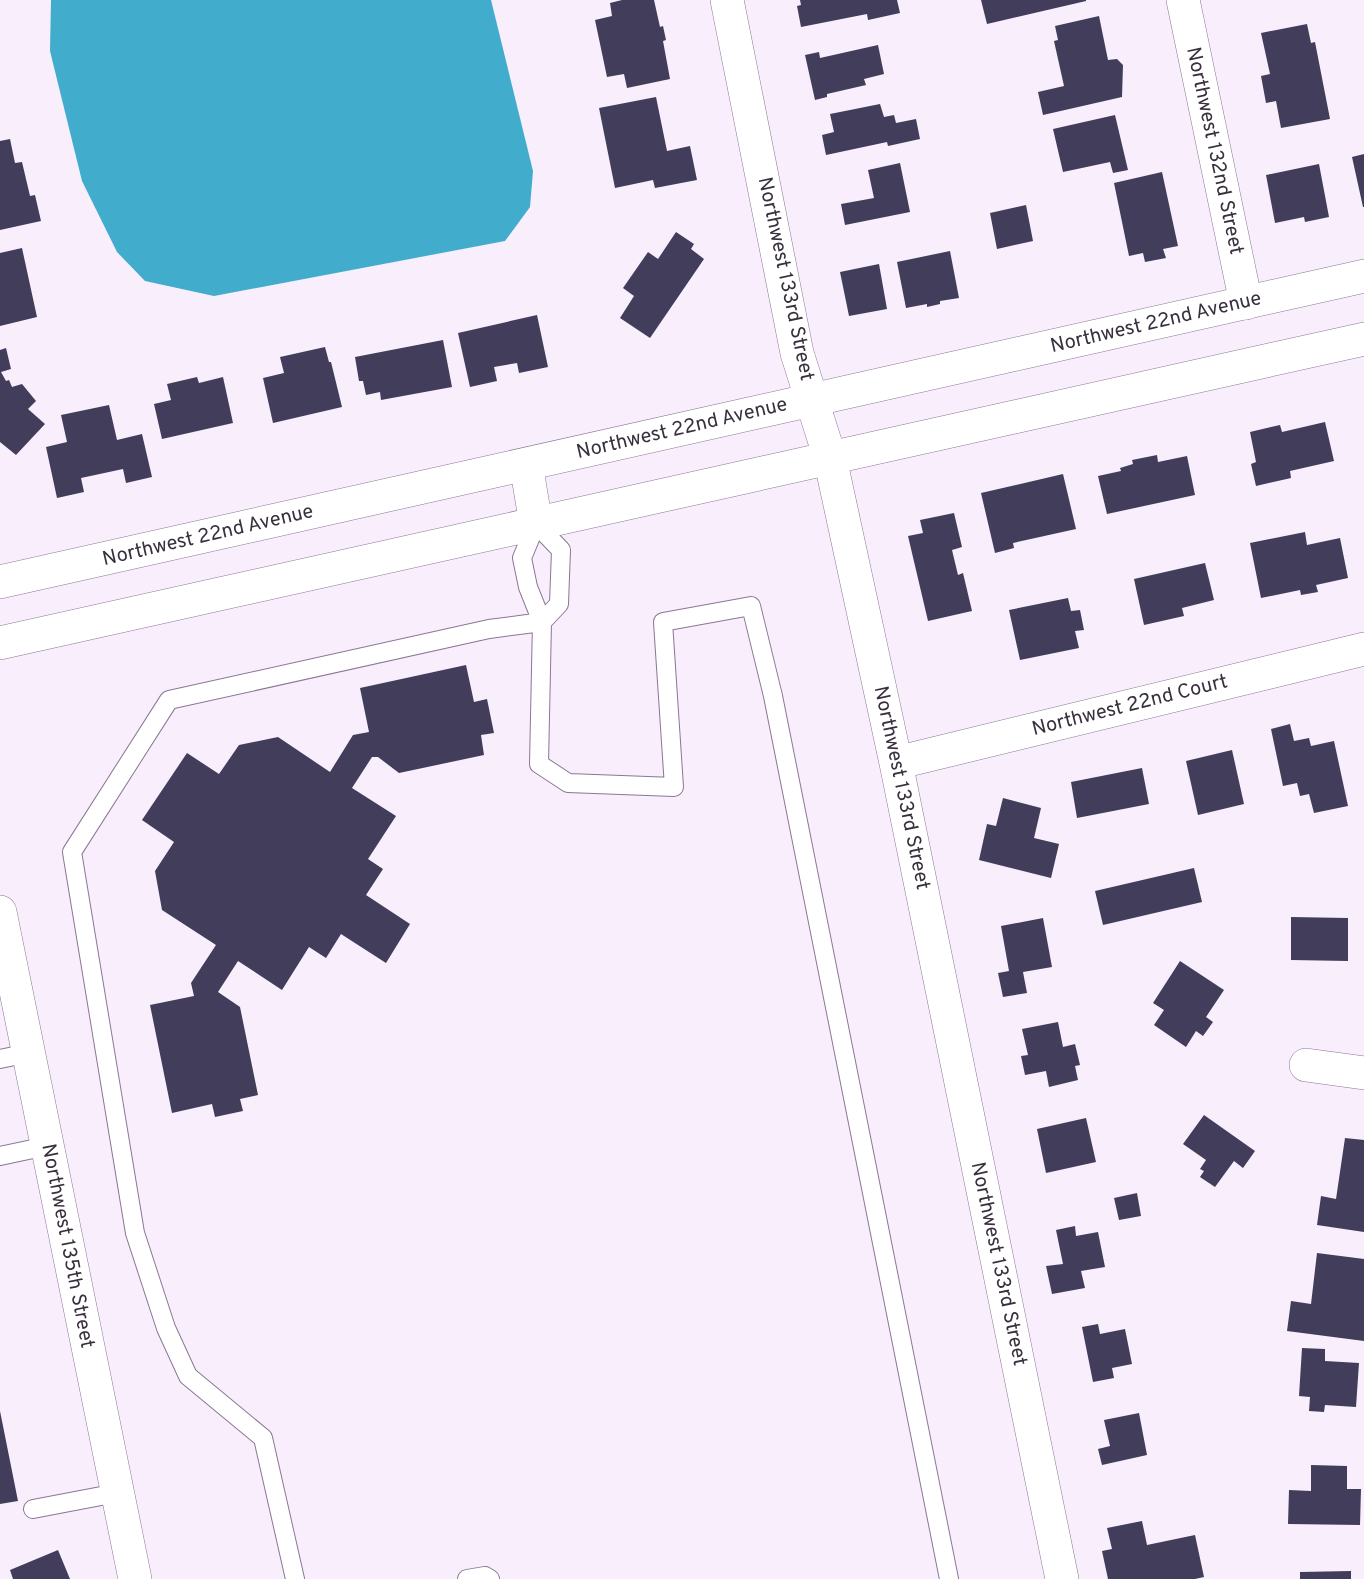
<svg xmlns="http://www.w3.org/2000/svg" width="1364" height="1579" font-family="Overpass,sans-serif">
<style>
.water{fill:#41accb}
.building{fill:#413d5b}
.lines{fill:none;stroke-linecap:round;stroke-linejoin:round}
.lane-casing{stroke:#8b7794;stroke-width:20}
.street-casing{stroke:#8b7794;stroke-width:34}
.secondary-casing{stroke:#8b7794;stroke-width:34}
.lane{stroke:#fff;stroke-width:18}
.street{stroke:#fff;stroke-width:33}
.secondary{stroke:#fff;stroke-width:33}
.labels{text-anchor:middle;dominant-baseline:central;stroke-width:6;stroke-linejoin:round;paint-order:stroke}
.street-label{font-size:20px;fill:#39303d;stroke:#fff}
</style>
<rect width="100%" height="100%" fill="#f8eefc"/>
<path class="water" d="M51 0H491L533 171 530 207 505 241 214 296 145 281 117 252 82 181 50 51Z"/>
<path class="building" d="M622 0H654L660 27 663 26 666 40 663 41 670 79 627 88 624 74 607 77 595 20 612 16 610 3Z
M800 0H897L900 13 868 20 867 14 801 27 797 6 801 5Z
M981 0H1086V1L987 24Z
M1099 16 1108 60 1117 59 1123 65 1122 97 1043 115 1038 92 1064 86 1054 41 1058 40 1055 26Z
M1307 24 1311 43 1315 42 1330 119 1281 128 1276 101 1266 103 1261 76 1270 74 1261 33Z
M878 45 884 74 864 79 866 85 827 94V97L815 100 805 55 819 52 820 58Z
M656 97 667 151 690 146 697 180 655 188 653 180 615 188 599 108Z
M880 104 884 117 894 115 896 123 916 119 920 139 888 146 887 142 826 155 822 135 834 132 830 114Z
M1115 115 1128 170 1113 173 1110 162 1063 172 1053 129Z
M10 139 15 163 22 162 30 196 35 195 41 221 0 230V141Z
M1364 154V207H1363L1352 157Z
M900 163 910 212 845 225 841 204 874 198 868 170Z
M1319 164 1329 217 1305 222 1304 217 1275 223 1266 175Z
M1162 172 1178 246 1163 249 1166 258 1145 262 1143 253 1129 256 1114 183Z
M1026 205 1033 241 997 249 990 213Z
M676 232 694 244 691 249 704 259 650 338 620 318 634 296 623 288 648 252 658 259Z
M22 248 37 317 0 326V253Z
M950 251 959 298 940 301V304L927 307V304L906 308 897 262Z
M879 264 887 309 849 316 840 272Z
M537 315 548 367 519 373 517 363 494 367 497 381 470 387 458 333Z
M443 340 452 387 381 400 380 392 366 395 363 381H359L355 357Z
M325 347 329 362H331L342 407 273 423 263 378 284 373 280 357Z
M6 348 11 369 1 372 6 381 9 380 12 387 22 384 36 401 28 409 45 424 16 455 0 442V350Z
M197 377 199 383 223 377 233 423 162 439 154 404 171 400 167 384Z
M109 405 117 440 142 434 152 477 126 483 123 469 81 478 84 492 57 498 46 447 67 442 61 415Z
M1325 422 1334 461 1290 471 1291 478 1256 486 1251 464 1256 462 1250 432 1280 425 1282 432Z
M1157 455 1158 462 1187 456 1195 495 1107 514 1098 476 1121 471 1120 468 1133 464 1132 460Z
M1063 474 1076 529 1013 543 1014 548 995 553 981 493Z
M954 513 962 547 952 550 958 575 963 573 972 611 928 621 908 536 923 533 920 520Z
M1305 532 1307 545 1340 538 1348 578 1316 585 1318 592 1301 595 1300 590 1261 598 1250 543Z
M1205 563 1214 600 1182 608 1184 616 1144 625 1134 579Z
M1068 598 1071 611 1080 610 1084 630 1075 631 1079 648 1020 660 1009 610Z
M466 665 474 702 487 699 494 733 481 735 484 755 399 773 378 757H372L352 788 396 816 368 859 383 869 366 895 410 924 386 963 341 934 326 958 309 947 282 990 238 961 218 992 240 1007 258 1095 240 1099 243 1111 215 1117 212 1104 172 1113 150 1005 194 996 191 983 216 945 162 910 155 871 174 842 142 820 187 753 219 774 239 745 278 737 330 772 353 735 369 732 360 688Z
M1290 724 1294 741 1309 738 1311 746 1334 741 1348 806 1314 813 1309 794 1300 796 1297 783 1283 786 1271 729Z
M1232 750 1244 804 1198 815 1186 761Z
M1142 768 1149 804 1077 818 1071 782Z
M1003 798 1041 808 1034 838 1059 844 1051 878 979 860 987 824 996 826Z
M1194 868 1202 902 1103 925 1095 891Z
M1291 917 1348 918V961L1291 960Z
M1043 918 1052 967 1023 972 1027 993 1003 997 998 973 1009 971 1001 926Z
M1180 961 1224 990 1206 1017 1213 1022 1203 1036 1196 1031 1186 1047 1154 1025 1164 1010 1153 1003Z
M1058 1022 1063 1047 1075 1044 1080 1065 1075 1066 1078 1080 1049 1087 1046 1071 1025 1075 1021 1056 1028 1055 1022 1029Z
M1204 1115 1255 1151 1243 1168 1234 1161 1215 1187 1200 1177 1204 1171 1200 1169 1206 1160 1183 1144Z
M1086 1118 1096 1162 1046 1173 1037 1129Z
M1345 1138 1364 1140V1232L1317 1225 1321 1196 1336 1199Z
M1137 1193 1141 1216 1119 1220 1114 1198Z
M1075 1226 1076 1236 1098 1232 1105 1267 1081 1271 1085 1288 1052 1294 1046 1266 1063 1264 1056 1230Z
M1317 1253 1364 1259V1341L1287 1331 1291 1301 1311 1304Z
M1098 1324 1100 1334 1125 1329 1132 1364 1112 1368 1114 1378 1093 1382 1082 1327Z
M1302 1348 1325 1349V1361L1359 1363 1356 1407 1325 1405 1324 1412 1309 1411 1310 1397 1299 1396Z
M0 1411 18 1501 0 1504Z
M1139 1413 1147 1455 1102 1465 1098 1449 1110 1446 1104 1420Z
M1311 1465 1347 1466V1489H1361L1360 1525 1288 1524 1289 1490 1311 1491Z
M1142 1521 1147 1545 1195 1535 1204 1577 1195 1579H1108L1102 1551 1112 1549 1107 1528Z
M58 1550 70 1579H13L10 1570Z
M1351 1571V1579H1300V1572Z"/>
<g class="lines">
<defs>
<path id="lane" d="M536 524 561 550 559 604 542 622 528 587 522 558Z
M0 1059 29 1053
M0 1156 47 1146
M33 1509 117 1493
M295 1579 263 1438 188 1376 166 1328 135 1233 72 852 169 700 489 629 542 622 539 764 568 783 674 787 663 622 751 606 773 696 949 1579
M467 1579 485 1576 490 1579"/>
<path id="street" d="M727 0 797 353 830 458 896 763 1062 1579
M1183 0 1246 303
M896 763 1364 649
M1306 1065 1364 1073"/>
<path id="secondary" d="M526 464 536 524
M0 582 1364 276
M0 643 1364 339
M0 912 135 1579"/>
</defs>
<use href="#lane" class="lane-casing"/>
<use href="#street" class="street-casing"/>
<use href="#secondary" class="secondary-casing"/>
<use href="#lane" class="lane"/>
<use href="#street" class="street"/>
<use href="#secondary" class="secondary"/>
</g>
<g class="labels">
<g class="street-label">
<text transform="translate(1214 151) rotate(78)">Northwest 132nd Street</text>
<text transform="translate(785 279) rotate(78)">Northwest 133rd Street</text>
<text transform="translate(1156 323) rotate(-13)">Northwest 22nd Avenue</text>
<text transform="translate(682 429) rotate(-13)">Northwest 22nd Avenue</text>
<text transform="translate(208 536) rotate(-13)">Northwest 22nd Avenue</text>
<text transform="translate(1130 706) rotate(-14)">Northwest 22nd Court</text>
<text transform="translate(901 788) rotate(78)">Northwest 133rd Street</text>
<text transform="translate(67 1246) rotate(79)">Northwest 135th Street</text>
<text transform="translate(998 1264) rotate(78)">Northwest 133rd Street</text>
</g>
</g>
</svg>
